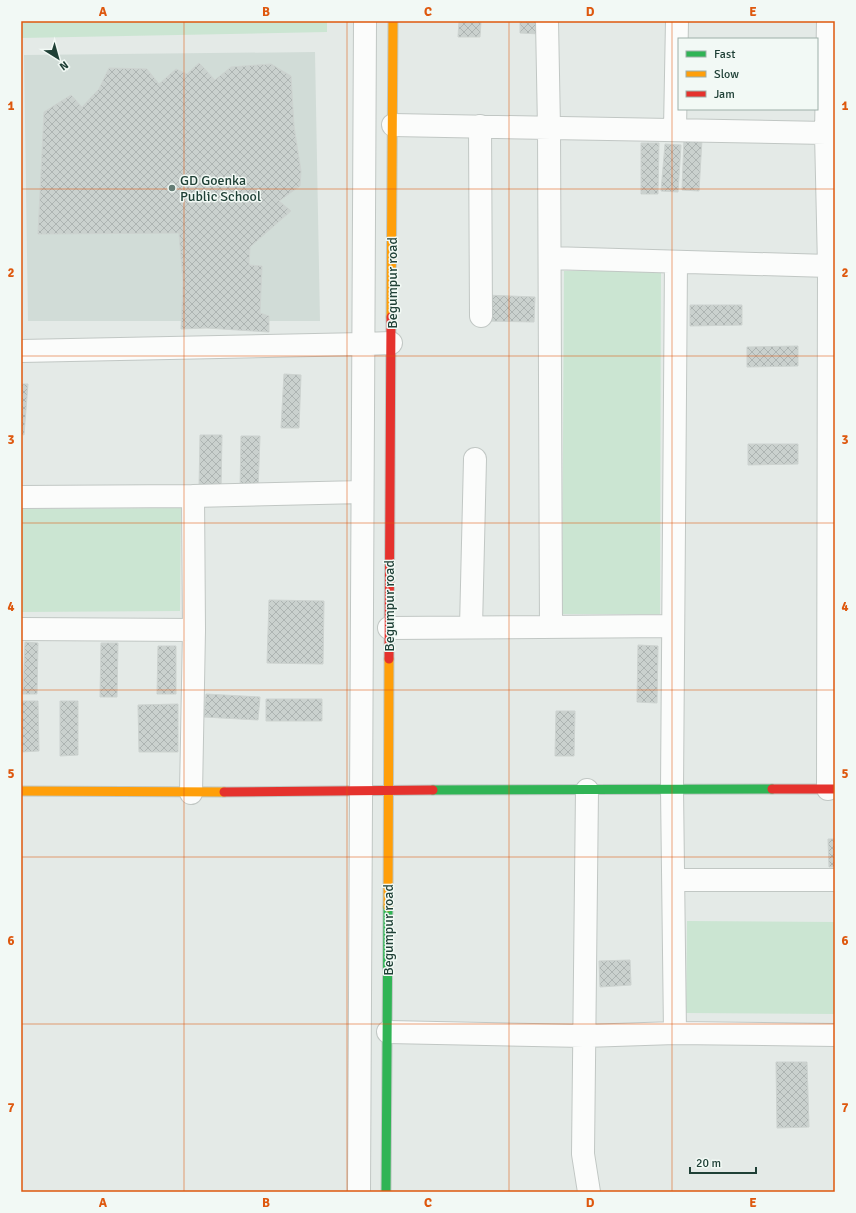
<svg xmlns="http://www.w3.org/2000/svg" width="856" height="1213" font-family="Signika,sans-serif">
<style>
.built{fill:#d1dcd7}
.green{fill:#cbe5d2}
.building{fill:url(#building-cross-hatch);stroke:#cdd3d0}
.lines{fill:none;stroke-linecap:round;stroke-linejoin:round}
.street-casing{stroke:#c1c7c4;stroke-width:24}
.fast-casing{stroke:#bfc8c4;stroke-width:11}
.slow-casing{stroke:#bfc8c4;stroke-width:11}
.jam-casing{stroke:#bfc8c4;stroke-width:11}
.street{stroke:#fbfcfb;stroke-width:22}
.fast{stroke:#30b455;stroke-width:9}
.slow{stroke:#ff9f0a;stroke-width:9}
.jam{stroke:#e5322d;stroke-width:9}
.grid{fill:none;stroke:#de580e;stroke-width:1;stroke-opacity:0.55}
.poi-dot{fill:#647c74;stroke:#f2f9f5;stroke-width:1.5}
.labels{text-anchor:middle;dominant-baseline:central;stroke-width:3;stroke-linejoin:round;paint-order:stroke}
.poi-label{font-size:14px;fill:#1f4036;stroke:#f2f9f5;text-anchor:start}
.street-label{font-size:14px;fill:#1f4036;stroke:#f2f9f5}
.neatline{fill:none;stroke:#de580e;stroke-width:1.5}
.grid-label{font-size:13px;text-anchor:middle;font-weight:bold;fill:#de580e}
</style>
<defs>
<pattern id="building-cross-hatch" width="8" height="8" patternUnits="userSpaceOnUse"><rect width="8" height="8" fill="#cad1ce"/><path d="M0 0l8 8M0 8l8-8" fill="none" stroke="#adb4b2"/></pattern>
</defs>
<rect width="100%" height="100%" fill="#e4eae7"/>
<path class="built" d="M315 52 320 321H28L24 55Z"/>
<path class="green" d="M21 21H327V32L21 38Z
M661 270 660 614H562L564 271Z
M181 508 180 611 21 612V509Z
M687 921 835 922V1014L686 1013Z"/>
<path class="building" d="M459 21H481L480 37H458Z
M520 21H541V34L520 33Z
M199 63 215 80 231 67 271 64 291 76 294 126 301 171 300 186 279 201 291 211 250 247 249 265 262 266 260 313 269 316V332L206 328 181 329 183 283 179 233 38 234 44 112 71 95 82 107 99 89 109 68 147 69 159 84 176 69 187 74Z
M684 138 702 139 699 191 682 190Z
M641 143H659L658 194H641Z
M665 144 681 145 678 192 661 191Z
M485 295 535 297 534 322 484 321Z
M690 305H742V325L690 326Z
M798 346V366L747 367V347Z
M284 374 301 375 299 428H281Z
M21 384H28L24 435 21 434Z
M200 435H222L221 490H199Z
M241 436H260L258 491H240Z
M748 444H798V464L748 465Z
M269 600 324 601 323 664 267 663Z
M25 642 38 643 37 694H23Z
M101 643H118L117 697H100Z
M638 645 658 646 657 703 637 702Z
M158 646H176V694H157Z
M206 694 260 697 258 720 204 717Z
M266 699H322V721H266Z
M21 701H38L39 751 21 752Z
M60 701H78V755L60 756Z
M178 704V752H139L138 705Z
M556 711H575L574 756H555Z
M828 839H835V867H829Z
M630 960 631 985 600 987 599 961Z
M776 1062H807L809 1127 777 1128Z"/>
<g class="lines">
<defs>
<path id="street" d="M547 21 549 128 551 627
M828 21 826 133 829 266 828 789
M393 125C537 127 681 129 826 133
M480 126 481 316
M675 129 677 21
M550 258 829 266
M21 351 363 344 391 343
M21 497 193 496 362 492
M471 627 475 459
M389 628 673 626
M21 629 194 630
M587 790 583 1154 589 1192
M191 793 194 630 193 496
M674 880H835
M388 1032 584 1036 675 1033 835 1035
M675 1033 672 789 676 262
M359 1192 365 21"/>
<path id="fast" d="M433 790 772 789
M386 1192 388 907"/>
<path id="slow" d="M391 317 393 21
M21 791 224 792
M388 907 389 659"/>
<path id="jam" d="M389 659 391 317
M772 789H835
M224 792 433 790"/>
</defs>
<use href="#street" class="street-casing"/>
<use href="#fast" class="fast-casing"/>
<use href="#slow" class="slow-casing"/>
<use href="#jam" class="jam-casing"/>
<use href="#street" class="street"/>
<use href="#fast" class="fast"/>
<use href="#slow" class="slow"/>
<use href="#jam" class="jam"/>
</g>
<path class="grid" d="M184 21V1192M347 21V1192M509 21V1192M672 21V1192M21 189H835M21 356H835M21 523H835M21 690H835M21 857H835M21 1024H835"/>
<circle class="poi-dot" cx="172" cy="188" r="4"/>
<g class="labels">
<g class="poi-label">
<text x="180" y="180">GD Goenka<tspan x="180" dy="16">Public School</tspan></text>
</g>
<g class="street-label">
<text transform="translate(392 283) rotate(-90)">Begumpur road</text>
<text transform="translate(389 606) rotate(-90)">Begumpur road</text>
<text transform="translate(388 930) rotate(-90)">Begumpur road</text>
</g>
</g>
<rect width="856" height="1213" fill="none" stroke="#f2f9f5" stroke-width="44"/>
<rect x="678" y="38" width="140" height="72" fill="#f2f9f5" stroke="#9eafa9"/>
<rect x="686" y="51" width="20" height="6" fill="#30b455" stroke="#9eafa9"/>
<text x="714" y="58" font-size="12" fill="#1f4036">Fast</text>
<rect x="686" y="71" width="20" height="6" fill="#ff9f0a" stroke="#9eafa9"/>
<text x="714" y="78" font-size="12" fill="#1f4036">Slow</text>
<rect x="686" y="91" width="20" height="6" fill="#e5322d" stroke="#9eafa9"/>
<text x="714" y="98" font-size="12" fill="#1f4036">Jam</text>
<g transform="translate(58 58) rotate(143)" stroke="#f2f9f5" stroke-width="3" paint-order="stroke">
<path d="M0-3L7 15L0 10L-7 15Z" fill="#1f4036"/>
<text y="-6" font-size="11" font-weight="bold" text-anchor="middle" fill="#1f4036">N</text>
</g>
<path d="M690 1167v6h66v-6" fill="none" stroke="#1f4036" stroke-width="2"/>
<text x="696" y="1167" font-size="12" fill="#1f4036" stroke="#f2f9f5" stroke-width="3" paint-order="stroke">20 m</text>
<rect x="22" y="22" width="812" height="1169" class="neatline"/>
<g class="grid-label">
<text x="103" y="16">A</text>
<text x="266" y="16">B</text>
<text x="428" y="16">C</text>
<text x="590" y="16">D</text>
<text x="753" y="16">E</text>
<text x="11" y="110">1</text>
<text x="845" y="110">1</text>
<text x="11" y="277">2</text>
<text x="845" y="277">2</text>
<text x="11" y="444">3</text>
<text x="845" y="444">3</text>
<text x="11" y="611">4</text>
<text x="845" y="611">4</text>
<text x="11" y="778">5</text>
<text x="845" y="778">5</text>
<text x="11" y="945">6</text>
<text x="845" y="945">6</text>
<text x="11" y="1112">7</text>
<text x="845" y="1112">7</text>
<text x="103" y="1207">A</text>
<text x="266" y="1207">B</text>
<text x="428" y="1207">C</text>
<text x="590" y="1207">D</text>
<text x="753" y="1207">E</text>
</g>
</svg>
